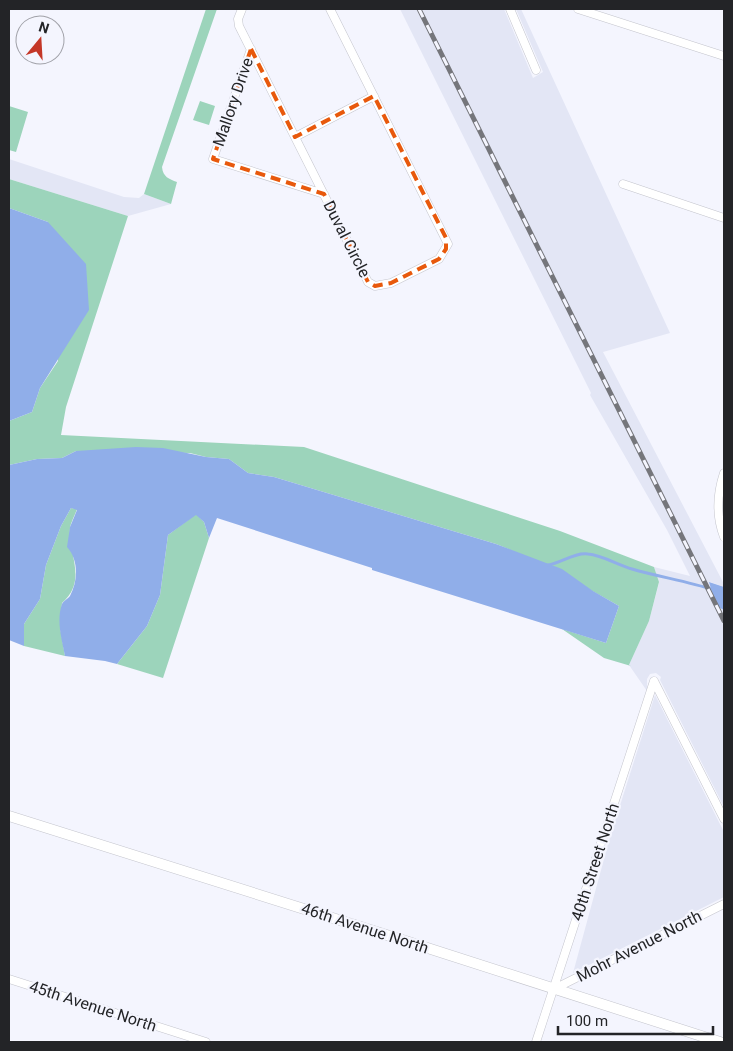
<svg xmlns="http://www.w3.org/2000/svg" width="733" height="1051" font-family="Roboto,sans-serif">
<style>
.built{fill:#e3e6f5}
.green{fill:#9cd4bb}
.water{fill:#90aee9}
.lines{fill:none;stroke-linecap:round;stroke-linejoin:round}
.stream{stroke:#90aee9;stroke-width:3}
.minor-casing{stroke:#c4c5cd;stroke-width:9}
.tertiary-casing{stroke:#c4c5cd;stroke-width:11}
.minor{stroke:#fff;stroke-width:8}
.tertiary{stroke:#fff;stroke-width:10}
.rail-casing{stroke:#75767b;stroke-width:5}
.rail{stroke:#f4f5fe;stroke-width:3;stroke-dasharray:9;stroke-linecap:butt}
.marked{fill:none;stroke:#e8590c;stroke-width:4;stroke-dasharray:10 6;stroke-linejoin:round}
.labels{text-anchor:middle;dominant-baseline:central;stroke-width:4.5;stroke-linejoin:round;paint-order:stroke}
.street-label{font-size:16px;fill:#232427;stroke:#f4f5fe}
</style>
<rect width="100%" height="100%" fill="#f4f5fe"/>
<path class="built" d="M400 9H504L533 78 543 72 516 9H521L670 333 603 352 724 584V587L710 582 716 606 724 610V807L660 680 661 677 656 673 650 674 647 679V691L629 665 649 621 659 583 654 567 690 576 667 530 590 395 591 393Z
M9 159 124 197 139 198 144 194 171 204 128 216 9 179Z
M655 695 724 832V897L573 973 610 837Z"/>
<path class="green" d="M206 9H217L162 167C163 177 169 179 177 182L171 204 144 194Z
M200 101 215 106 209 125 193 120Z
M9 106 28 112 16 152 9 150Z
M9 179 128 216 66 407 61 435 304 447 560 531 654 567 659 582 649 621 629 665 631 666 604 658 562 629 606 643 619 606C579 583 539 561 496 544L274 477 248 473 229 459 206 457 190 453 76 451 62 458 37 459 9 465V421L32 412 40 388 58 361 48 222 9 208Z
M71 508 77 509C75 515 71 522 70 528 68 555 88 580 62 603L60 627 65 656 24 646V624L40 599 46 565 61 526Z
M196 514 204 522 209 538 163 678 117 664 147 626 160 595 168 535Z"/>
<path class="water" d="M9 208 48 222 86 264 89 310 40 388 32 412 9 421Z
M136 447 163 448 206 457 229 459 248 473 274 477 496 544 562 569 593 591 619 606 606 643 372 570V568L217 518 209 538 204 522 196 515 168 535 160 595 147 626 117 664 105 661 65 656C62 640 56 621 62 604 63 601 68 599 70 596 78 581 79 560 67 547L70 527 77 510 71 508 61 526 46 565 40 599 24 624V646L9 640V465L37 459 62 458 76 451Z
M709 582 724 587V610L716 606Z"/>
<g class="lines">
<path class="stream" d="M548 565C561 563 575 552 588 554 602 555 618 565 632 569 659 577 687 581 714 590"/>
<defs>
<path id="minor" d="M242 9 238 19 239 26 368 282 375 286 391 283 439 259 448 244 330 9
M510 9 536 70
M578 9 724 56
M251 49 213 159 324 194
M295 137 374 96
M623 184 724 218
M724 473C717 494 716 516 724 537
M654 681 724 819
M9 979 206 1042
M554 989 724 904
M536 1042 654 681"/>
<path id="tertiary" d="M9 816 412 943 720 1042"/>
</defs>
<use href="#minor" class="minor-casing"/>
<use href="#tertiary" class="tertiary-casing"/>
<use href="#minor" class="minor"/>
<use href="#tertiary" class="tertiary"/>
<defs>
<path id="rail" d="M419 9 724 621"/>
</defs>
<use href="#rail" class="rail-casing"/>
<use href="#rail" class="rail"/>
</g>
<path class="marked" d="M251 49 295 137 374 96 446 238V249L439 259 391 283 375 286 368 282 324 194 213 159Z"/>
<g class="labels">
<g class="street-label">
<text transform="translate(233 102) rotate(-71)">Mallory Drive</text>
<text transform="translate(347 239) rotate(63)">Duval Circle</text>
<text transform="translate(595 862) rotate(-72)">40th Street North</text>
<text transform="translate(365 928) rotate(18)">46th Avenue North</text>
<text transform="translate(639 946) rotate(-27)">Mohr Avenue North</text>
<text transform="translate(93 1006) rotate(18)">45th Avenue North</text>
</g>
</g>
<rect width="733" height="1051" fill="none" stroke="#232427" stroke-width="20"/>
<g transform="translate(40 40) rotate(18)"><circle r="24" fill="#f4f5fe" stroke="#a0a1a8"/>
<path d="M0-4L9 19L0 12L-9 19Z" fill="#c43728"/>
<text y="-8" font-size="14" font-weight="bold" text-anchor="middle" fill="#232427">N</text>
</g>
<path d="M558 1026v8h155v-8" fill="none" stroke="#232427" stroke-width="2.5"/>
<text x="566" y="1026" font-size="15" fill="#232427" stroke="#f4f5fe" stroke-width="4" paint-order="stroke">100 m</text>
</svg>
